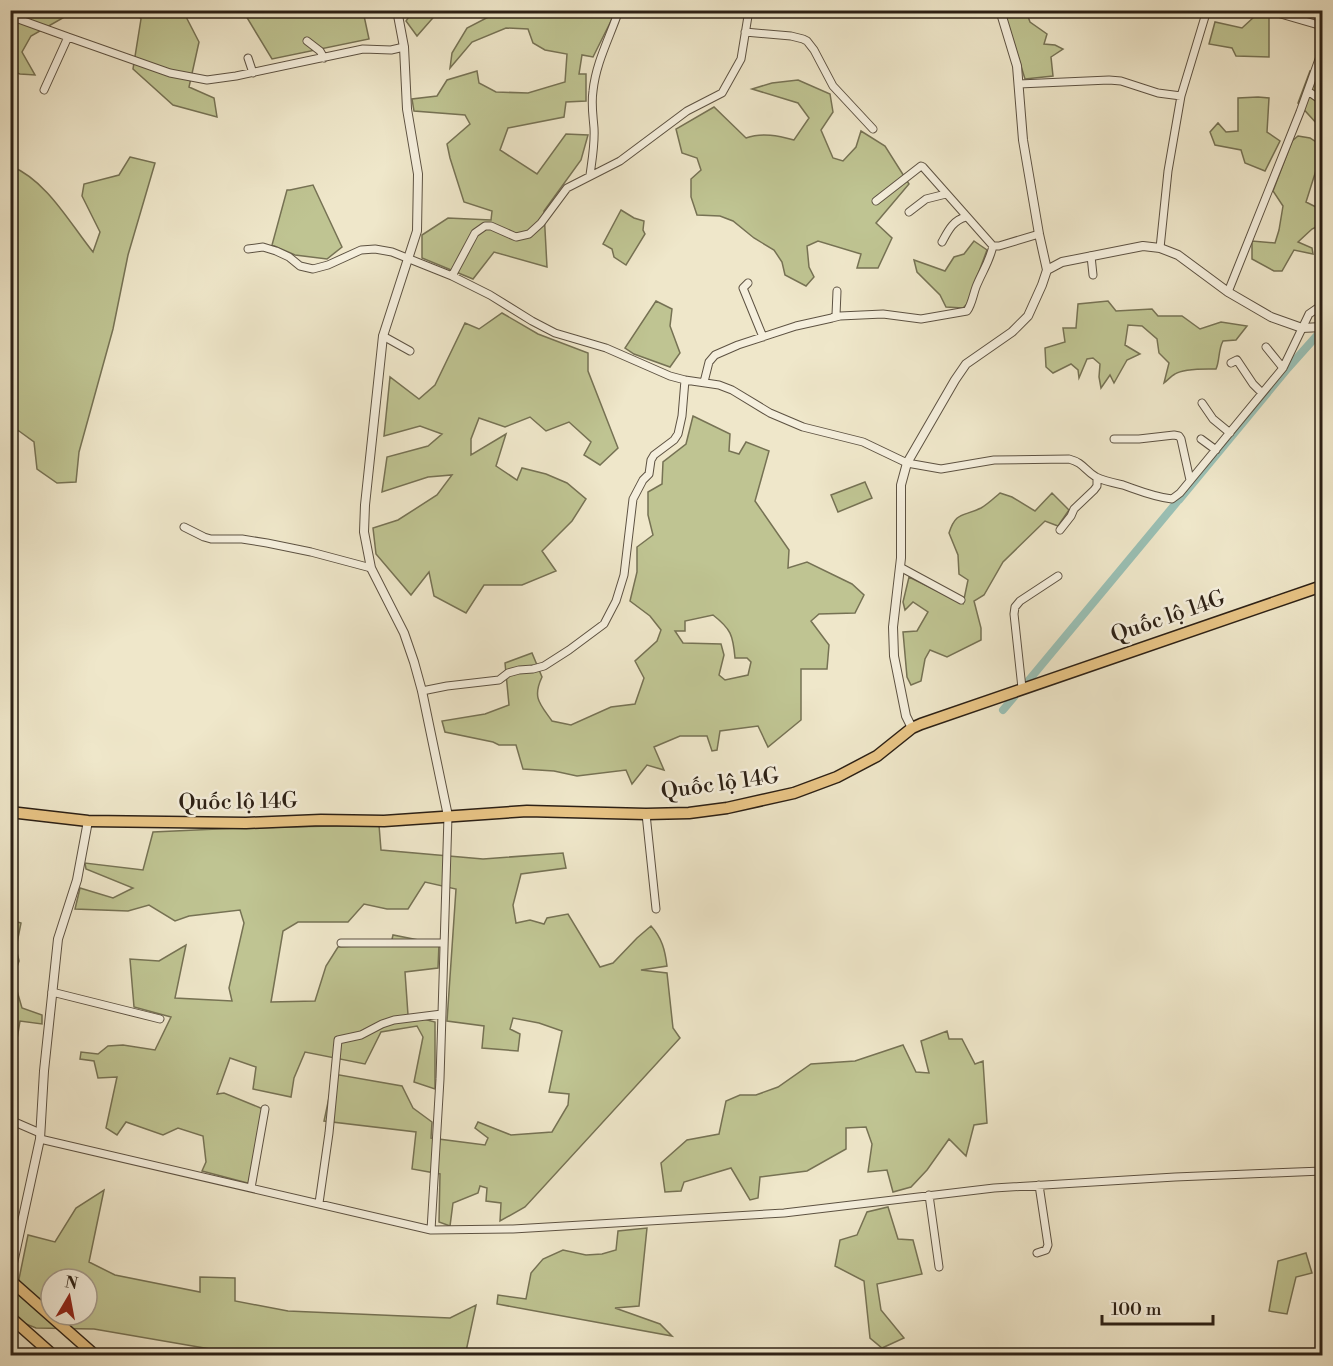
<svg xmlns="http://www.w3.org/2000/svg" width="1333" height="1366" font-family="'Libre Bodoni',serif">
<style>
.green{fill:#bfc492;stroke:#767254;stroke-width:1.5;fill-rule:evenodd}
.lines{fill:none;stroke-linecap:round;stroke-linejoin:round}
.canal{stroke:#9ac0b5;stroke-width:8}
.minor-casing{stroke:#5d5242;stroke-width:9}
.tertiary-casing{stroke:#5d5242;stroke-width:10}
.primary-casing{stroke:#2c2015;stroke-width:13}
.minor{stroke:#f5efdd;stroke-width:7}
.tertiary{stroke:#f5efdd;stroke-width:8}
.primary{stroke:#e8c485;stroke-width:10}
.labels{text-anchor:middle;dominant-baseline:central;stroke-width:5;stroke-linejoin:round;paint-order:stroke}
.street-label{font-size:22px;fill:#2c2015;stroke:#f5efdd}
</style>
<rect width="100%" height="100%" fill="#efe7ca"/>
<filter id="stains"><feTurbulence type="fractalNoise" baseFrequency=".00333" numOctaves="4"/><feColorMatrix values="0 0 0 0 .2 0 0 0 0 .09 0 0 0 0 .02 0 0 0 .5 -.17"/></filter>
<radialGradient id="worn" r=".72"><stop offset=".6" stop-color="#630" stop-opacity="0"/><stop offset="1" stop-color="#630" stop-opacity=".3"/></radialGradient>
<path class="green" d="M525 10 616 11 593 57 582 55 579 74H586V101L566 102 564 117 508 128 500 150 537 174 566 134 588 135 581 160 544 211 547 267 494 252 473 279 422 258V235L448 218 491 220 492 211 464 202 450 158 447 144 470 124 465 115 414 111 412 99 437 96 447 80 477 71 479 83 496 92 528 93 565 82 567 54 545 50 533 43 528 29 506 28 472 42 450 68 452 53 467 28 496 13Z
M10 11H75L31 36 22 52 35 75 20 74 11 71Z
M136 11H183L199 42 189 87 214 98 217 117 173 105 133 69 141 19Z
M243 11H363L369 39 272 59Z
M413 11V10L439 11 417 36 406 21Z
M1004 11H1026L1030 22 1047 34 1044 44 1055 45 1063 49 1051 57 1053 76 1025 79Z
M1254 17H1269V57L1236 56 1232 48 1209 44 1215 22 1242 28Z
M1310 71 1322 75V122L1318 125 1298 103Z
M798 80 830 94 833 112 821 130 833 158 843 161 856 147 861 131 885 146 909 184 876 223 892 238 878 268H857L861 254 818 241 807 246 809 267 814 277 806 286 785 275 782 262 774 250 754 238 733 221 720 216 697 215 691 197V179L701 170 697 158 682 153 676 129 714 107 746 138C762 132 779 136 794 140L809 118 798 103 752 89 772 83Z
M1258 97 1269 98 1267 132 1280 141 1265 171 1245 163 1241 150 1215 145 1210 132 1218 123 1226 132 1238 131V98Z
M1298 136 1310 138 1322 146V162L1318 164 1306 202 1322 210V224L1312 229 1298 242 1312 248 1313 254 1294 250 1282 271H1274L1252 259V241L1275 243 1279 230 1283 206 1273 191 1292 141Z
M130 157 155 163 128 255 113 329 79 452 76 482 57 483 37 469 34 442 19 431 11 426V166C47 181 69 222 93 252L100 232 82 196 84 184 119 175Z
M313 185 342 247 327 259 295 255 272 245 287 190H290Z
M621 210 634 218 644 221 643 230 645 234 626 265 614 257 612 249 603 244Z
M974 241 987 250 967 304 963 308 946 307 940 295 917 272 914 260 945 271 954 257 964 254Z
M656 301 672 309 670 326 680 353 670 367 634 354 625 348Z
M1108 301 1116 311 1152 309 1158 316H1182L1200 329 1221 322 1247 326 1236 340 1223 341C1218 350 1220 360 1216 369 1205 369 1184 368 1175 374 1171 376 1168 380 1164 383L1169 363 1159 353 1157 339 1142 326 1128 325 1125 345 1140 354 1127 360 1114 383 1110 375 1101 388 1099 377 1100 364 1093 358 1087 359 1079 378 1078 370 1071 364 1053 373 1046 367 1045 348 1065 342 1063 328H1076L1078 304Z
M502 313 538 334 588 353V371L618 448 600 465 584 455 591 442 569 422 546 431 530 417 505 427 479 418 471 439V455L506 434 496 466 517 480 522 468 546 474 567 483 586 499 572 521 542 551 556 571 522 585H484L466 613 434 596 429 572 411 595 376 554 373 528 398 520 437 495 452 475 428 477 382 492 387 457 428 446 442 434 420 426 384 436 390 377 419 399 435 385 465 323 479 329Z
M693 416 730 434 729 451 739 454 746 442 769 451 755 501 789 550 788 568 807 562 852 584 864 595 855 613 819 614 811 621 829 645 827 669H801V720L768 747 758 726 720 731 717 750 712 751 707 736H680L654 747 664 770 647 765 632 784 626 770 577 776 554 771 523 769 516 745H499L493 742 445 732 442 721 485 714 509 705 505 663 532 653 542 677C532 698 540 704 552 721L571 725 611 707 635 704 644 678 635 661 657 641 661 630 650 616 630 601 637 572V547L653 535 648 515V492L662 484 663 462 686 444ZM713 615C731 629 733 635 735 658H747L751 662 748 675 725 680 719 675 724 655 721 644 683 643 675 631H685V621Z
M865 482 872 498 838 512 831 495Z
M1000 493 1012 497 1035 511 1052 493 1069 510 1058 526 1045 521 1003 562 984 595 974 601 981 628V640L947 657 930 650 925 659 921 681 911 685 907 677 903 632 917 631 928 612 913 602 905 610 903 602 909 577 963 604 968 580 959 574 958 555 949 533C956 511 963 517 981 508 988 504 994 498 1000 493Z
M379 825 381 850 483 859 563 853 566 868 521 874 513 905 516 923 530 920 544 924 547 918 568 914 600 967 613 963 637 938 651 926C662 938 665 950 667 966L641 970 667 973 673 1028 680 1038 525 1207 500 1221 501 1203 486 1201 487 1188 480 1186 478 1193 453 1203 450 1226 439 1222 440 1174 412 1169 416 1132 324 1121 334 1074 402 1086 413 1108 432 1122 431 1138 485 1145 488 1138 475 1128 478 1122 511 1135 552 1132 568 1105 569 1094 549 1092 562 1031 539 1023 513 1018 510 1029 520 1034 518 1051 482 1048 484 1026 447 1021 456 889 425 882 408 909H387L364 904 348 922H298L283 931 271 1002 315 1001 326 966 338 947 391 944 393 935 439 944 438 968 405 972 408 1015 435 1022V1089L414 1082 423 1037 417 1026 381 1032 365 1064 305 1052 294 1078 291 1097 253 1089 256 1067 230 1058 217 1094 224 1093 263 1109 255 1185 202 1171 206 1162 203 1136 178 1128 163 1135 126 1122 117 1135 106 1128 117 1077 98 1078 94 1061 80 1059 81 1052 98 1054 108 1046 123 1045 155 1050 171 1017 134 1007 130 959 159 961 186 945 175 998 232 1001 229 988 244 923 240 910 189 916 175 921 149 905 128 911 75 909 80 888 113 898 133 888 86 869 85 863 143 870 153 832 239 828Z
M11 920 21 923 16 948 19 961 15 973 11 980Z
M11 981 15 984 22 1008 42 1015V1024L20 1021 13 1064H11Z
M947 1031 949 1039H962L975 1064 983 1061 987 1123 974 1125 966 1156 949 1139 927 1170 911 1187 893 1192 887 1170 868 1172 872 1144 866 1127 846 1128V1149L807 1171 760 1177 758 1198 750 1200 731 1168 684 1182 681 1191 665 1192 661 1163 687 1140 719 1134 726 1101 740 1095H756L778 1087 811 1064 855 1061 903 1045 916 1072 929 1073 921 1041Z
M104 1190 89 1262 115 1275 200 1292V1277L235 1278V1301L288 1311 450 1318 476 1305 465 1356 258 1355 216 1350 94 1329 36 1328 11 1318 28 1235 55 1242 76 1208ZM51 1279H87V1315H51Z
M888 1207 898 1239 913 1240 922 1274 877 1284 881 1310 904 1338 882 1348 870 1338 864 1281 835 1266 840 1240 857 1235 867 1212Z
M647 1228 639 1306 615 1308 660 1324 672 1336 497 1304 498 1295 526 1299 531 1273 543 1259 563 1250 586 1255 602 1254 616 1250 618 1231Z
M1306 1253 1312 1273 1296 1277 1287 1314 1269 1311 1278 1261Z"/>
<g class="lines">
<path class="canal" d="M1179 500 1288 368 1321 331
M1029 680 1177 502
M1003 710 1014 697"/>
<defs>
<path id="minor" d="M1267 10 1322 26
M10 16 68 37 44 90
M745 32 791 36 803 39 807 41 814 50 833 86 873 129
M68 37 170 73 207 80 236 76 363 49 391 50 404 47
M307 41 320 51 324 58
M248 58 253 73
M1019 84 1109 80 1121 81 1158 93 1181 96
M1308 91 1322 101
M590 175C592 160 595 144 594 128 593 115 591 104 593 91 596 62 610 37 619 10
M876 201 921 166 923 167 993 246H999L1039 234
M909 212 926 199 946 194
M942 242C948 231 953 220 966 217
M1160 248 1168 171 1181 96 1207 10
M248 249 263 247 276 251 289 257 300 266 313 269 328 265 361 250 375 249 392 252 452 276 490 295 532 321 555 333 606 348 670 376 685 380 719 385 732 390 770 413 803 427 863 442 907 463 941 469 994 460 1069 459C1084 463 1084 470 1096 477 1104 481 1114 483 1123 485 1140 491 1154 497 1172 499L1180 493 1283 368 1309 314 1322 305
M1091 256 1093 275
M452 276 475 233 485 226H491L516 237 529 234 541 223 567 188 620 161 687 111 722 93 741 59 749 10
M748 283 743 288 763 337
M1228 292 1300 112 1322 51
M832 318 840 316 883 314 921 319 967 311C972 304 973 295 976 287 982 272 989 263 993 246
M383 336 410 351
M1266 347 1283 368
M1231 363 1237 360 1253 384 1262 393
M704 382 709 362 715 355 738 345 796 326 832 318 836 315 837 291
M1202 403 1213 419 1230 433
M1114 439H1139L1174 435 1179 436 1181 439 1190 480
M1201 439 1216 450
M184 527 204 537 211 539H242L267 543 311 552 371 568
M1060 530 1071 516 1074 509 1094 490 1097 486V478
M900 567 961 600
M1022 688 1014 614 1015 607 1020 601 1058 576
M422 691 447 686 499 680 508 673 519 670 533 669 544 666 569 650 604 624 616 601 624 575 633 499 643 480 649 474 651 460 654 455 674 440 678 434 682 416 685 380
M646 814 656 909
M341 943H444
M52 992 160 1019
M10 1120 40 1133
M40 1139 431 1230 513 1229 784 1213 994 1188 1175 1177 1322 1171
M251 1188 265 1109
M929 1195 939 1267
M319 1203 329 1133 338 1040 361 1035 382 1024 394 1020 442 1014
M431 1230 440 1079 448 816
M1037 1253 1046 1250 1048 1245 1039 1185"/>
<path id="tertiary" d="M397 10 404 47 407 109 418 174 417 231 383 336 365 505 364 532 371 568 404 633 414 662 422 691 448 816
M1000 10 1017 66 1023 140 1039 234 1047 270
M912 728 906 716 894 656 893 627 901 558V485L907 463 955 380 966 364 1012 332 1028 316 1042 285 1047 270 1062 262 1143 246 1160 248 1178 255 1228 292 1271 317 1302 328 1322 327
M10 1277 40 1139 44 1071 58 939 77 880 88 821"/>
<path id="primary" d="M10 812 88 821 246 823 321 820 384 821 527 811 646 814 689 813 727 808 794 793 837 777 877 756 912 728 921 724 1322 586
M10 1280 96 1356
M10 1317 54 1356"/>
</defs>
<use href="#minor" class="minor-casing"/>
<use href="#tertiary" class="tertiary-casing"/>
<use href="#primary" class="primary-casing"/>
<use href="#minor" class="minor"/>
<use href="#tertiary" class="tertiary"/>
<use href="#primary" class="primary"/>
</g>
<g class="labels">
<g class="street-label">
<text transform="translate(1168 617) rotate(-19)">Quốc lộ 14G</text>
<text transform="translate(720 784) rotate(-8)">Quốc lộ 14G</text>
<text transform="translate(238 802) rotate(-1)">Quốc lộ 14G</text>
</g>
</g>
<rect width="1333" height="1366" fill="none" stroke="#efe7ca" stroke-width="36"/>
<rect x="12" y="12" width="1309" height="1342" fill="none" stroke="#2c2015" stroke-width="3"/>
<rect x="18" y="18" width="1297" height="1330" fill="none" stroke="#2c2015" stroke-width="1.5"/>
<g transform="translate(69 1297) rotate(10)"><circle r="28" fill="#f5efdd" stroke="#a59c8d" stroke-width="1.5"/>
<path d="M0-4.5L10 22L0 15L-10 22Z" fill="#8f2418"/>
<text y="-9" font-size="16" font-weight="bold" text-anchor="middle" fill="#2c2015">N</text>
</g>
<path d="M1102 1315v9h111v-9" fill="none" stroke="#2c2015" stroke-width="3"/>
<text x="1111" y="1315" font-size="18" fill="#2c2015" stroke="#f5efdd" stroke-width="4.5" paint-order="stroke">100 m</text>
<rect width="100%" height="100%" filter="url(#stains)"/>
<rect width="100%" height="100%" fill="url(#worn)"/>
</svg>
